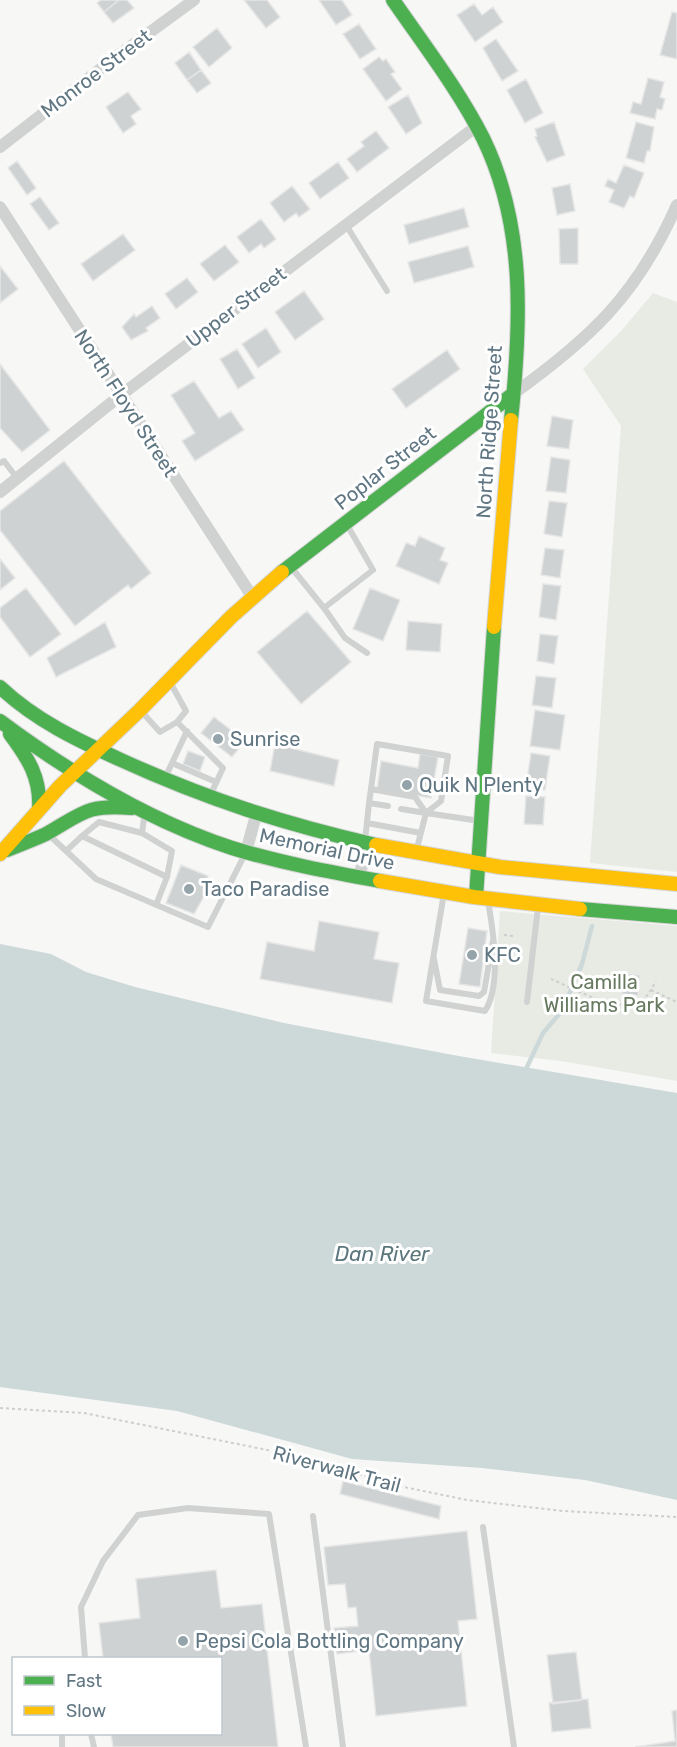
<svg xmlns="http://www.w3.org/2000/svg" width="677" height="1747" font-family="Rubik,sans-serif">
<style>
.green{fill:#e7ebe4}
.water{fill:#cdd8d9}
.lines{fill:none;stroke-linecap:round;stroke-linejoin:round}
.stream{stroke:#cdd8d9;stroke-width:4.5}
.building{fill:#cfd2d2;stroke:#e6e6e6;stroke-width:1.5}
.fast-casing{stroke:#d4d5d5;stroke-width:16}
.slow-casing{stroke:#d4d5d5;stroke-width:16}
.path{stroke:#cccecf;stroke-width:2;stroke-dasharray:3 3;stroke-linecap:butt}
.lane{stroke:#d0d1d1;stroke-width:6}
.street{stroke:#d0d1d1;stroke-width:12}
.fast{stroke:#4caf50;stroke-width:14}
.slow{stroke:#ffc107;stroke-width:14}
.poi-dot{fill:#95a4ab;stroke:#fff;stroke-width:2}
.labels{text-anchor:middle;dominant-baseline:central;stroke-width:6;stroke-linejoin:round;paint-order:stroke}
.street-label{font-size:20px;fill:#607783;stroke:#fff}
.poi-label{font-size:20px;fill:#607783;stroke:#fff;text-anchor:start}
.park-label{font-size:20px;fill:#677a60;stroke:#fff}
.water-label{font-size:21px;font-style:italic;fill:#5b777d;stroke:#fff}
</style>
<rect width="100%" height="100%" fill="#f7f7f6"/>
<path class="green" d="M653 293 677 302V872L590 863 621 426 583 369 622 330Z
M500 911 677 926V1081L561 1061 491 1053Z"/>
<path class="water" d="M0 944 51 954 86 972 135 987 284 1023 453 1055 677 1093V1500L585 1480 482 1468 352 1459 177 1411 0 1387Z"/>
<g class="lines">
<path class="stream" d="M527 1067 543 1033 561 1012 568 997 582 964 592 926"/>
</g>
<path class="building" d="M101 0H119L104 12 97 3Z
M119 0H127L134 8 113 23 104 12Z
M244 0H267L280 17 266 28Z
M319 0H342L352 15 336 25Z
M474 4 482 15 493 7 503 22 475 42 457 15Z
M672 12 677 13V59L660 55Z
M359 24 376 49 360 59 343 34Z
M217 28 232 48 209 67 193 47Z
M496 39 518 71 502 81 483 48Z
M189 52 201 70 187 80 175 63Z
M379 57 383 61 386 59 395 72 391 74 402 89 386 101 363 69Z
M201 70 211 83 197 93 187 80Z
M648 78 664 82 660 97 665 99 662 110 657 109 655 119 630 113 633 102 641 104Z
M526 79 543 113 525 123 507 90Z
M128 92 141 109 131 116 136 124 123 133 106 107Z
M408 95 422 123 406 134 388 107Z
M554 122 565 155 547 162 535 137 537 136 535 129Z
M636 122 654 127 650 151H647L644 163 626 158Z
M376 131 389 148 357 172 347 159 364 146 361 142Z
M17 161 36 188 27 195 8 168Z
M338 162 349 178 320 199 309 183Z
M624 165 644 173 634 198 630 196 624 208 609 202 614 190 605 186 608 179 616 183Z
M570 184 575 211 557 215 552 188Z
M292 186 310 209 299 217 296 213 284 222 270 203Z
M40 197 59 223 49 230 30 204Z
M464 208 469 227 409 244 404 225Z
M261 219 276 239 264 248 261 244 249 253 237 237Z
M578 228V264H560L559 229Z
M123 234 135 250 93 281 81 264Z
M225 245 239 262 214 281 200 264Z
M468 246 474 267 414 283 408 262Z
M0 266 18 289 0 303Z
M187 278 198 292 176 309 165 294Z
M304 291 324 319 295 340 275 312Z
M152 306 160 318 146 328 148 331 131 340 122 327 134 314 136 317Z
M266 328 281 352 258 368 242 344Z
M237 349 255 378 238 389 220 359Z
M447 350 460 369 406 408 392 389Z
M0 364 50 430 22 452 0 428Z
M194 381 219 418 231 411 244 430 195 461 182 441 195 433 171 395Z
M552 416 573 420 569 449 547 446Z
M551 457 570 460 566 493 546 491Z
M64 461 151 573 131 589 128 585 75 626 0 530V511Z
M549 501 567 503 562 537 544 534Z
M419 536 445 548 440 560 448 563 439 584 396 566 406 543 415 546Z
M545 548 564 550 560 578 541 575Z
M0 559 15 578 0 590Z
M543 584 561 586 556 620 539 617Z
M26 588 61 634 30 657 0 617V608Z
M370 588 400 600 383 641 353 629Z
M307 611 351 662 301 704 257 652Z
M408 621 442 624 440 652 406 650Z
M105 622 116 647 56 677 47 658Z
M540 634 558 636 554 664 537 661Z
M536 676 556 678 552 708 532 705Z
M535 710 565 715 560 750 530 746Z
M214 717 245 741 232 757 201 733Z
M275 744 339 760 334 786 270 771Z
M188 751 205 757 200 771 183 764Z
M531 753 550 756 545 790 526 787Z
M420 754 438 757 431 798 377 789 381 761 418 768Z
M526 796 545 797 543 825 524 824Z
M181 865 208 876 206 881 211 884 194 914 166 903Z
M319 921 379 932 374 959 399 963 392 1003 260 979 267 942 314 951Z
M468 928 487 931 480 987 459 984Z
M623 973 640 975 638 996 622 994Z
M343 1481 441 1506 439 1519 340 1494Z
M467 1531 477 1619 458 1621 467 1706 376 1716 369 1650 337 1654 334 1628 358 1626 356 1607 348 1608 345 1584 328 1585 324 1547Z
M216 1570 221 1608 262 1604 278 1747H113L111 1734H220V1658H103L99 1623 140 1618 136 1579Z
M576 1652 582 1700 553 1704 547 1655Z
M588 1699 591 1728 552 1732 549 1703Z
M677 1710V1747H635L675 1741 672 1711Z"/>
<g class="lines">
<defs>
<path id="fast" d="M393 0C424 45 458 89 483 138 526 226 521 325 511 420
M282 572 513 394
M0 687C35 720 77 740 121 760 206 799 284 824 376 845
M0 721C70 773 149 821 232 848 281 863 330 872 380 881
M10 734C28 758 41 778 39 809
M7 850C20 845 33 840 46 834 83 813 87 804 132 808
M476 897 494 627
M580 909 677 917"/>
<path id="slow" d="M494 627 511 420
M376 845 500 867 677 884
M0 854 60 786 140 710 231 617 282 572
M380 881 474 897 580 909"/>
</defs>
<use href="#fast" class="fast-casing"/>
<use href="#slow" class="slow-casing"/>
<path class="path" d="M504 935 513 936
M551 979C573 988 621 1016 642 1000 649 995 652 988 656 981
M651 990 677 1002
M630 1004 631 995
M0 1408 84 1413 292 1455 399 1486 467 1500 563 1511 677 1517"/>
<path class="lane" d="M346 225 387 291
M0 463 4 461 17 478
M291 567 324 608 373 570 346 523
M324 608 345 638 367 653
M170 682 186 711 177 722
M141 711 160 732 177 722 223 768 209 798
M172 763 216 782
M164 780 187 731
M371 789 377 744 448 756 441 801 426 813
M369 803 371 789 415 797 426 813 480 821
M401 809 426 813 416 852
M145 811 142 833 172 851 167 877
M367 823 421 833
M49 835 96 879 208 927 245 854
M82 836 99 822 142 833
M365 841 369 803 388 806
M66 851 82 836 167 877 156 905
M444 893 426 1001 485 1011C502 984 493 930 488 901
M434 959 440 990 479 996 484 992 493 940
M527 1002 538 907
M313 1516 343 1747
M483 1527 514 1747
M85 1658 81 1607 103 1561 138 1515 188 1508 269 1514 306 1747
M91 1734 94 1747
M62 1747V1734"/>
<path class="street" d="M0 147 116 57 194 0
M0 207 253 598
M513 394C591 338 637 295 677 205
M0 492 121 395 477 126
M246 852 256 815
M360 878 365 841"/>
<use href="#fast" class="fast"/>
<use href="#slow" class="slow"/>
</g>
<g class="poi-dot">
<circle cx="218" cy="739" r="6"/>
<circle cx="407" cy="785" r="6"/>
<circle cx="189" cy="889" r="6"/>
<circle cx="472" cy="955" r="6"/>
<circle cx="183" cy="1641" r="6"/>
</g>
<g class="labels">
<g class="street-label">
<text transform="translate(96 73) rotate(-37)">Monroe Street</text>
<text transform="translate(236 307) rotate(-37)">Upper Street</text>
<text transform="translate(126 403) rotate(57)">North Floyd Street</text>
<text transform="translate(489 432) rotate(-86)">North Ridge Street</text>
<text transform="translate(385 468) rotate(-38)">Poplar Street</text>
<text transform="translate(327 849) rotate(12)">Memorial Drive</text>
<text transform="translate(337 1469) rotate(15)">Riverwalk Trail</text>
</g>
<g class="poi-label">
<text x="230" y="739">Sunrise</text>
<text x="419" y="785">Quik N Plenty</text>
<text x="201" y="889">Taco Paradise</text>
<text x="484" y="955">KFC</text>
<text x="195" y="1641">Pepsi Cola Bottling Company</text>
</g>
<g class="park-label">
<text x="604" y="982">Camilla<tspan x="604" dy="23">Williams Park</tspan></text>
</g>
<g class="water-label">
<text x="382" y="1253">Dan River</text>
</g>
</g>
<rect x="12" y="1657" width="210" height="78" fill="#ffffff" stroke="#bfc9cd" stroke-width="1.5"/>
<rect x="24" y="1676" width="30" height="9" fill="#4caf50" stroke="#bfc9cd" stroke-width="1.5"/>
<text x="66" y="1687" font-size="18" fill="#607783">Fast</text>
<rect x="24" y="1706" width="30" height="9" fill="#ffc107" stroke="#bfc9cd" stroke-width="1.5"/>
<text x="66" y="1717" font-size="18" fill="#607783">Slow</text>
</svg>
